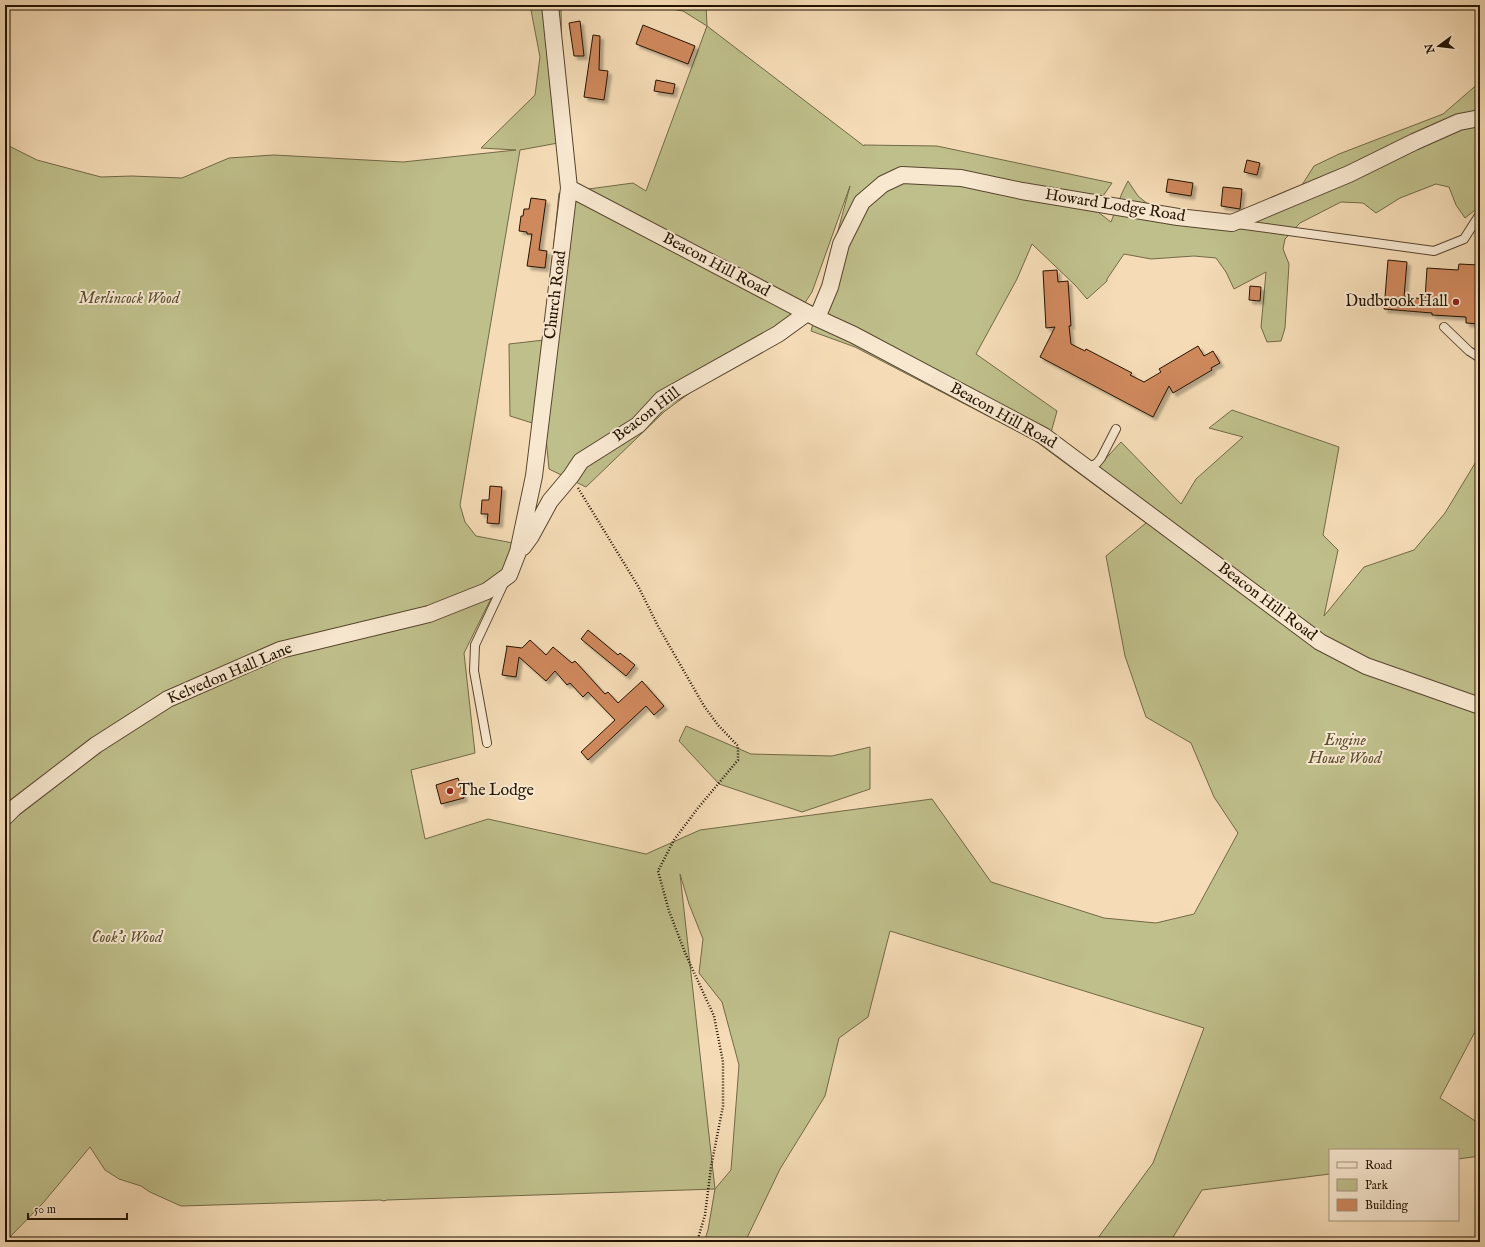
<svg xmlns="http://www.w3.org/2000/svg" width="1485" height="1247" font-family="'IM FELL English',serif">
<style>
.green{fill:#bfbf8b;stroke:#716946;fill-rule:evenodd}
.building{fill:#cf895d;stroke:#231300;filter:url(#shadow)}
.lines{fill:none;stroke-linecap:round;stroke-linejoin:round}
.service-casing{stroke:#58452e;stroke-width:10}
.minor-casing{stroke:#58452e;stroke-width:18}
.path{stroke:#231300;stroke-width:2.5;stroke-dasharray:1 2;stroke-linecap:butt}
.service{stroke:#f8e8d0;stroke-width:8}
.minor{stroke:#f8e8d0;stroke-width:16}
.poi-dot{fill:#8f2418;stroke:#f8e8d0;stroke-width:1.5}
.labels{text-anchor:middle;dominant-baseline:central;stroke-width:4;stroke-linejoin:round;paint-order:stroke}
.street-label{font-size:16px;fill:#231300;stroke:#f8e8d0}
.park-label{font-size:16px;font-style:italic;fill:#5a4f31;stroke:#f8e8d0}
.poi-label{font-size:16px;fill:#231300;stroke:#f8e8d0;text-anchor:end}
</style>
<defs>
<filter id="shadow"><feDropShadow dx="3.5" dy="3.5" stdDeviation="1" flood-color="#0004"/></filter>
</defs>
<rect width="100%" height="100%" fill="#f5dcb6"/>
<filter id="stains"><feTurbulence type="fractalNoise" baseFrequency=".005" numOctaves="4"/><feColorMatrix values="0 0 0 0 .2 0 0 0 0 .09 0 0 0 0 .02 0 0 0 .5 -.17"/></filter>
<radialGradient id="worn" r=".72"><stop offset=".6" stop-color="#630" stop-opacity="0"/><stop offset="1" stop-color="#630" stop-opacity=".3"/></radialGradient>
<path class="green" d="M530 5H561L562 84 558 143 520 150 460 505 465 522 476 536 518 544 464 653 475 753 411 770 425 839 488 819 646 854 700 830 932 799 991 882 1104 918 1156 923 1194 914 1238 833 1214 797 1191 743 1146 717 1125 656 1106 556 1146 523 1034 440 855 347 811 331 850 186 812 292 797 315 665 411 586 487 549 469 545 427 510 416 509 344 544 340 559 193 633 183 646 191 707 26 683 11 648 5H706L707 26 864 146V145L937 146 1112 183 1094 209 1111 222 1122 193 1128 181 1138 196 1154 209 1219 225 1302 185 1314 166 1339 154 1443 114 1480 82V205L1479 207 1465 218 1456 205 1449 187 1436 184 1400 198 1376 213 1363 203 1341 202 1300 223 1285 239 1283 249 1289 264 1285 328 1281 341 1267 342 1261 327 1266 272 1234 289 1226 272 1216 258 1194 256 1151 259 1124 254 1107 279V281L1087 299 1076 286 1032 244 1017 279 976 354 1057 411 1050 436 1098 467 1121 442 1181 504 1196 479 1243 437 1209 428 1232 410 1339 447 1323 535 1338 550 1324 616 1364 567 1414 550 1445 513 1480 455V1027L1477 1028 1440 1098 1480 1124V1156L1458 1159V1150H1330V1174L1202 1190 1170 1242H1095L1153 1163 1204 1028 890 931 868 1017 839 1038 825 1096 780 1169 745 1242H704L708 1230 715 1189 387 1200 384 1201 380 1200 181 1206 150 1192 141 1186 119 1179 105 1170 90 1147 43 1203 5 1242V144L37 160 101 177 132 176 182 178 229 158 274 155 403 162 516 150 481 148 535 95 540 57ZM680 874 689 904 703 939 699 973 722 1002 739 1065 731 1170 715 1189Z
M686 726 751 754 832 756 870 747V789L802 812 719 784 679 741Z"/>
<path class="building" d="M580 21 584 56H574L569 23Z
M643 25 695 46 688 64 636 44Z
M593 35 600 36 599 70 608 71 604 100 584 97Z
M656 80 675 84 673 94 654 91Z
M1247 160 1260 163 1257 175 1244 172Z
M1168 179 1193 183 1191 196 1166 192Z
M1223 187 1242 189 1240 209 1221 206Z
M531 198 546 200 539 250 547 251 545 268 527 266 532 234H527V232L519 231 521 216H523L524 209H529Z
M1388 260 1407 262 1404 297 1425 299 1427 268 1458 270 1459 264 1479 265 1478 288H1480V324L1466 323V317L1432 315V313L1384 309Z
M1057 270 1058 282 1068 281 1071 326H1069L1071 344 1085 351 1086 349 1132 373 1130 375 1144 382 1161 372 1159 369 1198 346 1204 356 1213 351 1220 363 1211 368 1212 370 1173 393 1169 386 1153 417 1040 357 1055 327 1046 328 1043 271Z
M1250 286 1261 287 1260 301 1249 300Z
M490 486 502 487 499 524 487 523 488 514H481L482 500H489Z
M588 630 618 655 620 653 635 665 626 676 581 639Z
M530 640 546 655 553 647 572 663 575 661 605 694 608 692 618 703 642 681 664 706 654 715 646 706 588 760 581 752 615 720 588 692 583 697 570 683 567 685 555 671 546 681 519 657 516 677 502 675 507 647 506 646 522 648Z
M458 778 464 798 441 804 436 785Z"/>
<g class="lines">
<defs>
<path id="service" d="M1237 224 1434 251 1464 239 1480 214
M1444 327 1469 351 1480 358
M1087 468 1097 463 1101 458 1116 429
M487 743 474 671 475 645 505 581"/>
<path id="minor" d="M569 188 817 318 854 335 1044 436 1320 642 1366 666 1480 706
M817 318 830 287 841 244 862 202 883 184 902 175 961 178 1022 191 1178 217 1232 223 1349 174 1414 142 1459 122 1480 118
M523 547 531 536 550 501 571 476 581 461 638 425 662 399 778 334 807 313
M5 817 14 808 96 745 168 699 280 650 429 614 487 591 509 575 518 552 534 476 569 188 550 5"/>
</defs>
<use href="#service" class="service-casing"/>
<use href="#minor" class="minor-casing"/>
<path class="path" d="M578 488 638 586 658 626 704 706 718 725 738 746V760L698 808 674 840 658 871 669 911 686 955 714 1016 723 1062V1106L711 1167 705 1215 697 1242"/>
<use href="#service" class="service"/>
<use href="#minor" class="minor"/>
</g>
<g class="poi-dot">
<circle cx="1456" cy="302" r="4"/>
<circle cx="450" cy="791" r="4"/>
</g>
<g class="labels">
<g class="street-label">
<text transform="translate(1115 206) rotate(9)">Howard Lodge Road</text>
<text transform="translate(716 265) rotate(28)">Beacon Hill Road</text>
<text transform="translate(556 295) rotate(-83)">Church Road</text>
<text transform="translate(647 415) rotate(-37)">Beacon Hill</text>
<text transform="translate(1003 416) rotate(29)">Beacon Hill Road</text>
<text transform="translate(1267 602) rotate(37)">Beacon Hill Road</text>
<text transform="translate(230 674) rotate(-23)">Kelvedon Hall Lane</text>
</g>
<g class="park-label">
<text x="129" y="299">Merlincock Wood</text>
<text x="1345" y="741">Engine<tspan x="1345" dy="18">House Wood</tspan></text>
<text x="127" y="938">Cook's Wood</text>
</g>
<g class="poi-label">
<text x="1448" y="302">Dudbrook Hall</text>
<text x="458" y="791" text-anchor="start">The Lodge</text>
</g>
</g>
<rect width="1485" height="1247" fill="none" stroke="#f5dcb6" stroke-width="20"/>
<rect x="6" y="6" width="1473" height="1235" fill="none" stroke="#231300" stroke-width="2"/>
<rect x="10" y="10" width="1465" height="1227" fill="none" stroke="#231300"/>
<rect x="1329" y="1149" width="130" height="72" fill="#f8e8d0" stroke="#a3937d"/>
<rect x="1337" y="1162" width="20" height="6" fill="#f8e8d0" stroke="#a3937d"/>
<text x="1365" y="1169" font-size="12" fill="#231300">Road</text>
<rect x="1337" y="1179" width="20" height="12" fill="#bfbf8b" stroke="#a3937d"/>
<text x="1365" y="1189" font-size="12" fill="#231300">Park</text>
<rect x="1337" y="1199" width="20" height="12" fill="#cf895d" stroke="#a3937d"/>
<text x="1365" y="1209" font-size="12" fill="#231300">Building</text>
<g transform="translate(1439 46) rotate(255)" stroke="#f8e8d0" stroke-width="3" paint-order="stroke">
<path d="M0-3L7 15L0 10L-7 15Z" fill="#231300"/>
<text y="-6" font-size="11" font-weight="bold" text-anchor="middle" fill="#231300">N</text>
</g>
<path d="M28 1213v6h99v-6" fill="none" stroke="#231300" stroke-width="2"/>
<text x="34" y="1213" font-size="12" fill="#231300" stroke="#f8e8d0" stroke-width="3" paint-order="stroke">50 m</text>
<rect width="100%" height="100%" filter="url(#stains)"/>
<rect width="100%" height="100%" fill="url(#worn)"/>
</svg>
